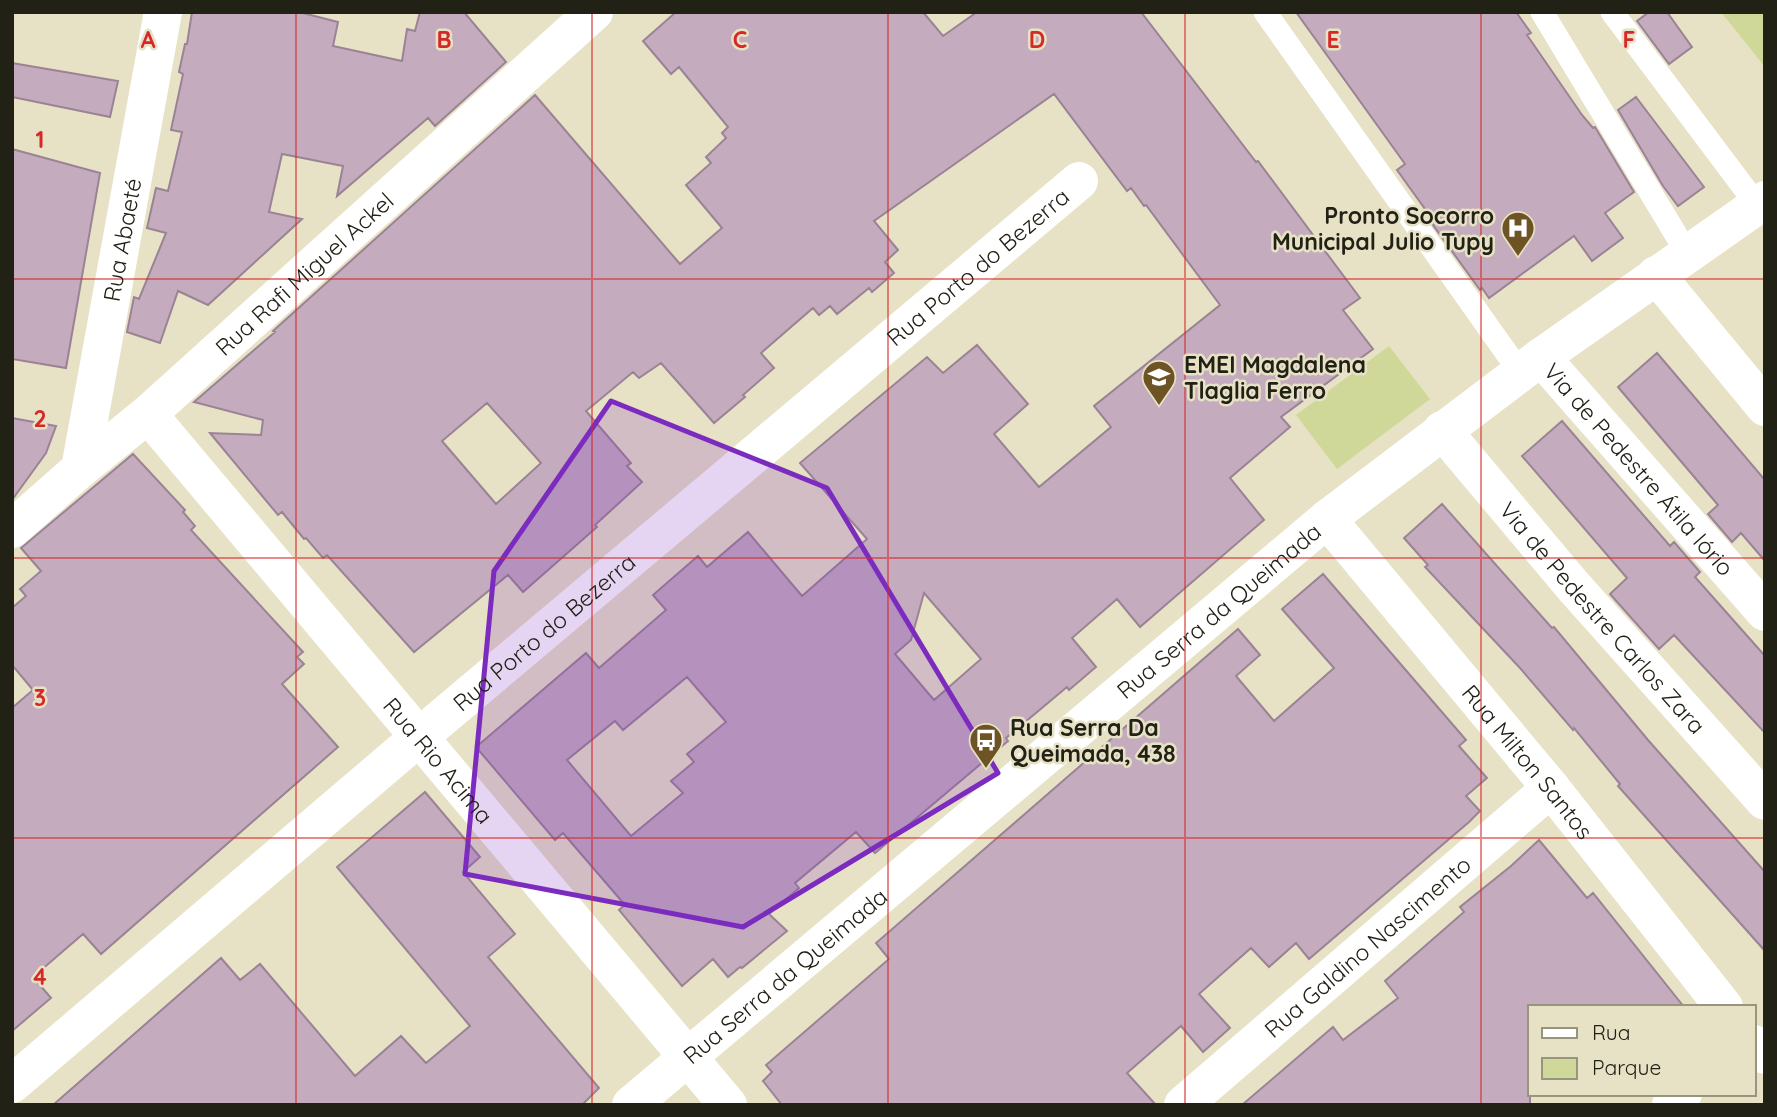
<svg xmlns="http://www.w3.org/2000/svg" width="1777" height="1117" font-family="Quicksand,sans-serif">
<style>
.green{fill:#d0d899}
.building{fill:#c4abbe;stroke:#9a8395;stroke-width:2;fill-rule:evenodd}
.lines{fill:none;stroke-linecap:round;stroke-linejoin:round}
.service{stroke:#fff;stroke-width:23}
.minor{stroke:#fff;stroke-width:38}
.marked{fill:#7b2cbf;fill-opacity:0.2;stroke:#7b2cbf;stroke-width:5;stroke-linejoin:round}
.grid{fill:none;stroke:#d62828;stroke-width:2;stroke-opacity:0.55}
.labels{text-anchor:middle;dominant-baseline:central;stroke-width:5;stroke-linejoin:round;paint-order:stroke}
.poi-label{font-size:23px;font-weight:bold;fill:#222116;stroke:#e7e2c5;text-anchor:start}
.street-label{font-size:23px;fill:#222116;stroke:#e7e2c5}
.grid-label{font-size:23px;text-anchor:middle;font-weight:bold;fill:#d62828;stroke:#e7e2c5;stroke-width:5;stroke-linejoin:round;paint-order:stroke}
</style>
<rect width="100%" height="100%" fill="#e7e2c5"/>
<path class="green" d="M1721 12H1765V67Z
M1389 346 1430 399 1337 469 1296 415Z"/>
<path class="building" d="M192 12H299L338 22 333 46 402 61 407 29 415 31 420 12H464L506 62 435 126 428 118 337 196 343 166 282 154 269 212 302 219 208 305 178 291 160 343 127 332 134 297 139 299 166 233 147 228 156 188 168 191 182 132 171 130 183 74 179 72 185 44H187Z
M676 12H923L943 36 977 12H1141L1256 162 1258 161 1360 298 1343 310 1373 349 1281 417 1290 427 1230 478 1264 520 1140 627 1117 599 1072 638 1096 667 1069 690 1067 687 1006 738 1008 741 875 853 856 832 795 883 799 888 769 914 787 931 742 968 740 967 728 977 713 959 682 986 619 910 625 905 563 833 555 840 476 747 586 653 599 668 666 610 653 595 698 556 707 567 748 532 802 596 867 539 800 463 927 357 943 373 977 345 1028 404 994 434 1039 487 1111 427 1094 406 1220 305 1146 205 1144 206 1131 188 1127 191 1054 94 874 221 898 250 885 262 894 273 872 292 869 288 837 314 830 306 819 315 813 308 761 353 774 368 743 395 745 397 714 423 661 363 639 378 633 372 586 411 631 463 627 466 642 482 595 525 597 527 523 592 508 575 414 652 327 555 323 558 306 538 304 539 282 512 278 515 210 433 261 435 263 420 194 402 275 332 273 331 535 95 680 264 722 228 686 185 711 163 706 157 726 138 722 133 728 127 679 67 671 74 643 41ZM487 403 541 463 496 504 442 441ZM924 593 981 659 934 700 895 654 911 640ZM687 677 726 722 687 754 694 762 671 781 683 793 631 836 567 760 615 721 623 730Z
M1296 12H1516L1531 33 1527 35 1582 115 1593 128 1595 127 1634 192 1605 213 1623 238 1592 261 1574 236 1489 298 1482 288 1480 290 1433 225 1435 223 1397 170 1405 164Z
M1649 12H1667L1692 47 1669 64 1637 21Z
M12 63 118 81 110 117 12 97Z
M1636 97 1704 187 1678 206 1663 186 1618 110Z
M12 149 100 173 66 368 12 359Z
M1657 353 1765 480V561L1741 533 1732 542 1708 514 1718 505 1618 387Z
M12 418 56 426 46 453 12 500Z
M1562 421 1670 546 1674 542 1700 572 1695 577 1765 656V733L1674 635 1659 649 1610 594 1627 578 1522 456Z
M133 454 185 510 183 512 195 526 191 530 303 652 297 657 304 664 282 684 338 747 101 954 83 934 33 977 51 998 12 1031V708L33 690 12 665V608L26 596 20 589 41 571 21 548Z
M1442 504 1552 628 1554 627 1648 740 1765 872V951L1618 786 1620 784 1574 728 1573 730 1520 668 1425 567 1428 565 1404 538Z
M1323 574 1466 740 1459 746 1487 778 1466 796 1480 811 1469 822 1309 959 1296 943 1269 967 1251 948 1199 994 1230 1028 1203 1052 1181 1026 1127 1073 1156 1105H782L763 1081 772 1072 766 1065 889 959 876 943 1238 629 1260 655 1236 676 1274 721 1334 668 1282 609Z
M425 792 480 857 463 872 515 934 488 957 599 1088 582 1105H53L221 958 240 980 260 964 355 1076 401 1036 426 1063 470 1026 337 867Z
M1539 840 1587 898 1593 893 1684 1007H1530V1105H1242L1333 1027 1343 1040 1398 998 1385 981 1464 912 1460 907 1511 866Z"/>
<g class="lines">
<path class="service" d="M1265 12 1520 372
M1542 12 1687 253
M1612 12 1757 205"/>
<g class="minor">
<path d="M1656 275 1765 407"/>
<path id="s1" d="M1541 357 1765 612"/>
<path id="s2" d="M148 414 728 1105"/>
<path id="s3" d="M1442 430 1573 586 1765 801"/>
<path id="s4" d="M80 469 163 12"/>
<path id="s5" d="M1327 519 1551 788 1724 1007"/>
<path id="s6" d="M12 529 80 469 148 414 594 12"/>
<path d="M1754 1044 1765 1055"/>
<path id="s7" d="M12 1084 419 737 1079 181"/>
<path id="s8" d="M631 1105 1327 519 1541 357 1765 200"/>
<path id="s9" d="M1183 1105 1551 788"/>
<path d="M1671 1105 1683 1094"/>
</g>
</g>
<path class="marked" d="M611 401 827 488 998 773 743 927 465 874 494 571Z"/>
<path class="grid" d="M296 12V1105M592 12V1105M888 12V1105M1185 12V1105M1481 12V1105M12 279H1765M12 558H1765M12 838H1765"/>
<defs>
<symbol id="hospital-pin" viewBox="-11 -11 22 30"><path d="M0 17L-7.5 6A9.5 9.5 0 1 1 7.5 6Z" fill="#6e5325" stroke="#e7e2c5"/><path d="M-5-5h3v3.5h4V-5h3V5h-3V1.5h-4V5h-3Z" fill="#fff"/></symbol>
<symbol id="school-pin" viewBox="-11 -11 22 30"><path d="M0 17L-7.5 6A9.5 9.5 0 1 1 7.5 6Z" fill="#6e5325" stroke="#e7e2c5"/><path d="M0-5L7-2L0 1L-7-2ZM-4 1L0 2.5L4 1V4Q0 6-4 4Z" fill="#fff"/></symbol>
<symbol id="bus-pin" viewBox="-11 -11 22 30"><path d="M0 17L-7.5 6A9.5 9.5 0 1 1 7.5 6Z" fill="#6e5325" stroke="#e7e2c5"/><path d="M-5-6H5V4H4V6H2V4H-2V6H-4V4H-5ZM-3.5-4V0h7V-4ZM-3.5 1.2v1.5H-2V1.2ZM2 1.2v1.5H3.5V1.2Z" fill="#fff"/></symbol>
</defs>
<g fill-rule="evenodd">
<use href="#hospital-pin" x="1499" y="209" width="38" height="52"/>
<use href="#school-pin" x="1140" y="358" width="38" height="52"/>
<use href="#bus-pin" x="967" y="721" width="38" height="52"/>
</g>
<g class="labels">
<g class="poi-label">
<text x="1494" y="215" text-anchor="end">Pronto Socorro<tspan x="1494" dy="26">Municipal Julio Tupy</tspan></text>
<text x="1184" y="364">EMEI Magdalena<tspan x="1184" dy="26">Tlaglia Ferro</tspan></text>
<text x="1010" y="727">Rua Serra Da<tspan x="1010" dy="26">Queimada, 438</tspan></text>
</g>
<g class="street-label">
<text stroke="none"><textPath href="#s4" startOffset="233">Rua Abaeté</textPath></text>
<text stroke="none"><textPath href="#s7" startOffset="1265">Rua Porto do Bezerra</textPath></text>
<text stroke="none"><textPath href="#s6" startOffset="388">Rua Rafi Miguel Ackel</textPath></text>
<text stroke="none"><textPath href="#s1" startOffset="149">Via de Pedestre Átila Iório</textPath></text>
<text stroke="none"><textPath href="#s8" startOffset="768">Rua Serra da Queimada</textPath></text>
<text stroke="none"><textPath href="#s3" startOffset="247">Via de Pedestre Carlos Zara</textPath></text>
<text stroke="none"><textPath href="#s7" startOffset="698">Rua Porto do Bezerra</textPath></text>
<text stroke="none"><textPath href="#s2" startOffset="452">Rua Rio Acima</textPath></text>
<text stroke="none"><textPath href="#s5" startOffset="315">Rua Milton Santos</textPath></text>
<text stroke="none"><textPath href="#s9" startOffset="243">Rua Galdino Nascimento</textPath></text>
<text stroke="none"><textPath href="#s8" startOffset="201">Rua Serra da Queimada</textPath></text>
</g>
</g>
<g class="grid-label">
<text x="148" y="48">A</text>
<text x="444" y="48">B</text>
<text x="740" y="48">C</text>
<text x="1037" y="48">D</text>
<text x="1333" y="48">E</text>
<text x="1629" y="48">F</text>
<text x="40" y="148">1</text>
<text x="40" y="427">2</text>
<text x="40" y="706">3</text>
<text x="40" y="985">4</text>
</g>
<rect width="1777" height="1117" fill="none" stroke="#222116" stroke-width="28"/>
<rect x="1528" y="1005" width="228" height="91" fill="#e7e2c5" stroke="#98957f" stroke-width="2"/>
<rect x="1542" y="1028" width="35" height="10" fill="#ffffff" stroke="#98957f" stroke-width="2"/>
<text x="1592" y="1040" font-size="21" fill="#222116">Rua</text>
<rect x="1542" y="1058" width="35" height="21" fill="#d0d899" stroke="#98957f" stroke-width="2"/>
<text x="1592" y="1075" font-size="21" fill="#222116">Parque</text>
</svg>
